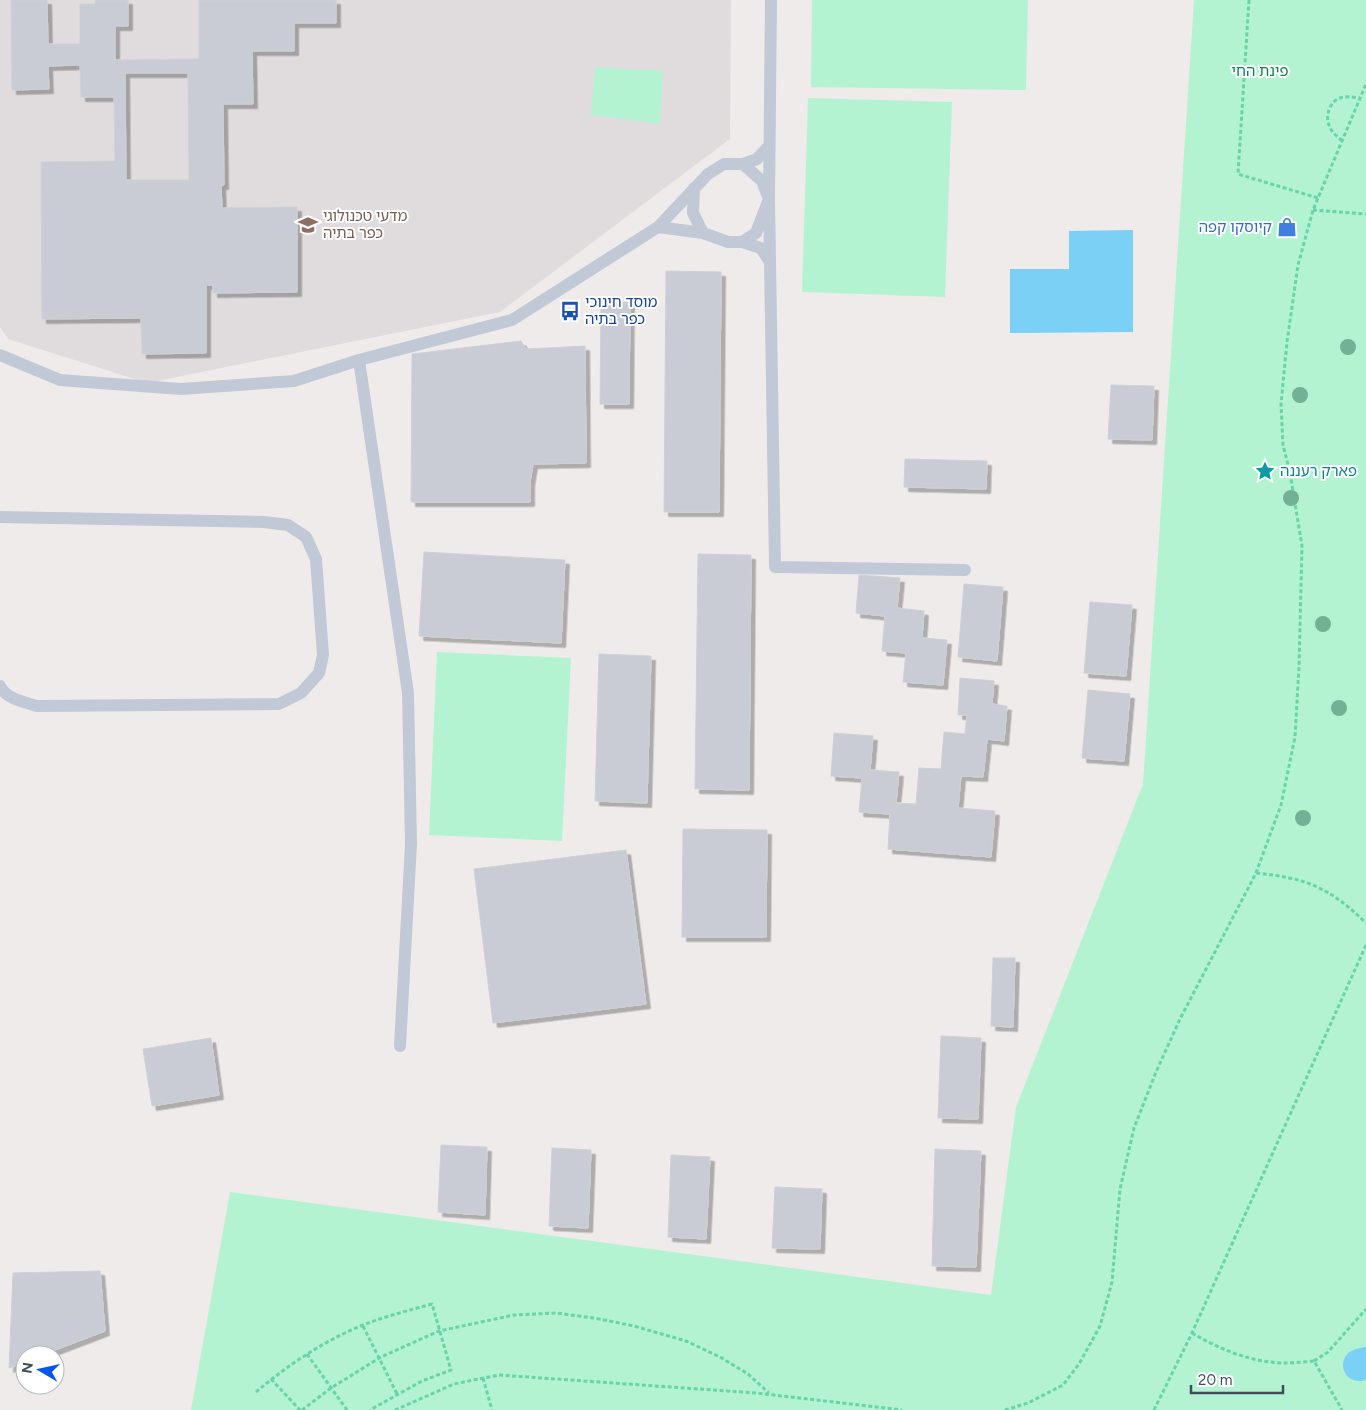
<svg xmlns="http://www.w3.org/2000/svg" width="1366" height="1410" font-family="Figtree,'Noto Sans Hebrew',sans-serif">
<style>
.education{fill:#e0dcdd}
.green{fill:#b3f3d1}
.water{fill:#7bd0f5}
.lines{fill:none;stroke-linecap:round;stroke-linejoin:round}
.canal{stroke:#7bd0f5;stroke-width:32}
.building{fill:#c9ccd4;stroke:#ced0d8;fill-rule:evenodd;filter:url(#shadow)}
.path{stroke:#68d4a9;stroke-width:3;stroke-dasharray:4 2.5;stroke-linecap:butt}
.lane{stroke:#c0c9d5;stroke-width:12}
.tree{fill:#73b197}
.labels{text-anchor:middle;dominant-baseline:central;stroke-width:4;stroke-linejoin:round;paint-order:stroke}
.park-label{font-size:15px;fill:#0d8252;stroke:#fff}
.education-label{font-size:15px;fill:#785e54;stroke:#fff;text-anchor:start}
.shop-label{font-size:15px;fill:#366cbe;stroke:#fff;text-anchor:end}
.transit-label{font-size:15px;fill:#164399;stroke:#fff;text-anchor:start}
.culture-label{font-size:15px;fill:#0d838f;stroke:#fff;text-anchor:start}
</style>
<defs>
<filter id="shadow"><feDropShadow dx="4.5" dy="4.5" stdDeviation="0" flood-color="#0004"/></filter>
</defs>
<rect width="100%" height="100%" fill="#efebeb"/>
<path class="education" d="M0 0H731L730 139 500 312 147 383 8 339 0 327Z"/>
<path class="green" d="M812 0H1028L1026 90 811 87Z
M1194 0H1366V1410H191L230 1192 991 1295 1016 1107 1143 784Z
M595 67 663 71 660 124 591 115Z
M808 98 952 102 945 297 802 292Z
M437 652 571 658 562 841 429 835Z"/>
<path class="water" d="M1133 230V332L1010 333V269H1069V231Z"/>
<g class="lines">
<path class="canal" d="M1359 1365 1366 1363"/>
</g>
<path class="building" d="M11 0H47L48 44H80V4H95V0H128V26H115V60L199 59V0H336V23H294V51H252L253 104H223L224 185H221L222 208 297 207V292L213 293V285H206V353L142 354 141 318 42 319 41 162 115 161 114 97H81L80 65 48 66 49 89 12 90ZM125 73H188L189 180H126Z
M666 271 721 272 719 512H664Z
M601 302H630L629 404H600Z
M521 341 526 349 585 346 586 463 533 464 530 482V502H411L412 354Z
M1111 385 1154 386 1152 440 1108 439Z
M905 459 987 461 986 489 904 487Z
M424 552 565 560 561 643 419 636Z
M698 554 751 555 749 790 695 789Z
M859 575 900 578 897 608 924 611 922 638 947 640 943 685 903 682 906 653 882 651 885 616 856 613Z
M964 584 1003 587 997 661 958 657Z
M1090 602 1132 605 1126 676 1084 673Z
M599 654 651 656 647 803 595 801Z
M960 678 994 681 992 704 1007 706 1004 741 987 739 983 777 961 776 958 808 995 811 991 857 888 849 890 814 859 812 862 778 831 776 834 733 873 736 870 770 899 772 896 803 916 804 919 768 941 769 944 732 965 734 967 715H958Z
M1088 690 1130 694 1124 761 1082 758Z
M683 829 767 830 766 937H682Z
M626 850 646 1004 493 1023 474 869Z
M993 958H1015L1013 1027 991 1026Z
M941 1036 981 1038 978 1119 938 1118Z
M211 1038 219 1095 152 1106 143 1049Z
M441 1145 487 1147 485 1215 438 1212Z
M552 1148 591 1150 588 1228 549 1226Z
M935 1149 981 1151 976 1267 932 1266Z
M671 1155 710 1157 706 1239 668 1237Z
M775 1187 822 1189 820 1249 772 1248Z
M100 1271 105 1331 42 1355H25V1362L9 1368 13 1273Z"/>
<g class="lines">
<path class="path" d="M1249 0 1238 174 1318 198
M1342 141C1337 136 1331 132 1329 125 1325 116 1330 101 1340 98 1346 96 1353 97 1360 98
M1313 210 1366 214
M1256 873C1306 878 1329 887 1366 923
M363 1326 397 1394
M1192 1333C1219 1349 1250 1362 1283 1363 1293 1363 1304 1362 1314 1361L1342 1410
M307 1354 347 1410
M1314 1361 1328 1352 1366 1309
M483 1378 492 1410
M271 1379 300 1410
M256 1392C283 1369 315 1347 347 1332 374 1319 403 1312 432 1304L451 1370 422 1381 370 1410
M302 1410 331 1388 381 1357 439 1331 514 1315 556 1313 594 1318 634 1326 686 1341 720 1357 748 1374 769 1393
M395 1410 454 1384 499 1375 756 1393 902 1410
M1005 1410 1028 1403 1063 1385 1079 1364 1100 1326 1112 1282 1120 1189 1134 1128 1156 1072 1180 1019 1256 873 1281 805 1295 737 1299 667 1302 546 1290 473 1283 445 1281 404 1287 342 1298 265 1313 210 1366 84
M1154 1410 1192 1333 1366 945"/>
<path class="lane" d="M771 0 769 199 775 567 965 570
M694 188 693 213 703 233
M658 227 703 233 728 242H742L761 248 770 262
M742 242 756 233 769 199 762 181 743 164
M0 355 60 380 181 389 294 381 359 360 512 320 658 227 708 174 724 164H743L757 159 769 146
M359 360 408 693 411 844 400 1046
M0 517 264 522 288 525 306 537 316 559 323 655 319 673 301 693 279 704 37 706C24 702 6 699 0 686"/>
</g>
<g class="tree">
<circle cx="1348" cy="347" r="8"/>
<circle cx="1300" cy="395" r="8"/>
<circle cx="1291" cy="498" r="8"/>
<circle cx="1323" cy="624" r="8"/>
<circle cx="1339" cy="708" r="8"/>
<circle cx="1303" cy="818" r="8"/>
</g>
<defs>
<symbol id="school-bare" viewBox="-9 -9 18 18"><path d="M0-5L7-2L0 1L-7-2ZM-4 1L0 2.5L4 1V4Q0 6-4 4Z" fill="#8d6e63" stroke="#fff" stroke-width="2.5" paint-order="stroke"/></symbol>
<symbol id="shop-bare" viewBox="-9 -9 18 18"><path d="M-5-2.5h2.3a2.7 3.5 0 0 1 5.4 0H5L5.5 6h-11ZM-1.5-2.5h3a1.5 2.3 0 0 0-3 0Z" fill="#3f7fe0" stroke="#fff" stroke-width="2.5" paint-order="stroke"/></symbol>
<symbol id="bus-bare" viewBox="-9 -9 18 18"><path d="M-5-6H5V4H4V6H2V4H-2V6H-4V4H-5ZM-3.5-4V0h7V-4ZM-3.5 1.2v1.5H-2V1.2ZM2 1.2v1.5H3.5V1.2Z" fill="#1a4fb4" stroke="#fff" stroke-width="2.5" paint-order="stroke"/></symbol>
<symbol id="sight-bare" viewBox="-9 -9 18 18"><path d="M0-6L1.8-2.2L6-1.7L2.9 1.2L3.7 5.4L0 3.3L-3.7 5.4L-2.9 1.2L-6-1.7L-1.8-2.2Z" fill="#0f9aa8" stroke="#fff" stroke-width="2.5" paint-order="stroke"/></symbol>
</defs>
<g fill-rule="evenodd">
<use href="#school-bare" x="294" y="211" width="28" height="28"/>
<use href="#shop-bare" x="1273" y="213" width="28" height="28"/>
<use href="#bus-bare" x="556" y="297" width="28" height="28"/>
<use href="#sight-bare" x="1251" y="457" width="28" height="28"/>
</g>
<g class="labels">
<g class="park-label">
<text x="1260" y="71">פינת החי</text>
</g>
<g class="education-label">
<text x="323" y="216">מדעי טכנולוגי<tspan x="323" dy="17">כפר בתיה</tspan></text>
</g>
<g class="shop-label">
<text x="1272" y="227">קיוסקו קפה</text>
</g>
<g class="transit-label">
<text x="585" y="302">מוסד חינוכי<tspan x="585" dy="17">כפר בתיה</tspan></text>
</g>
<g class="culture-label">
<text x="1280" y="471">פארק רעננה</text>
</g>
</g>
<g transform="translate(40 1370) rotate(279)"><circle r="24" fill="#ffffff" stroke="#b3b8bd"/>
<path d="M0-4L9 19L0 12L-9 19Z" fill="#0656ee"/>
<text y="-8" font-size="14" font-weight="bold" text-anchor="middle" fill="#424d5b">N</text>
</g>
<path d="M1191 1385v8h92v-8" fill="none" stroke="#424d5b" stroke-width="2.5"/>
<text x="1198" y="1385" font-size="15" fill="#424d5b" stroke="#ffffff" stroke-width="4" paint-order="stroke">20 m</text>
</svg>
